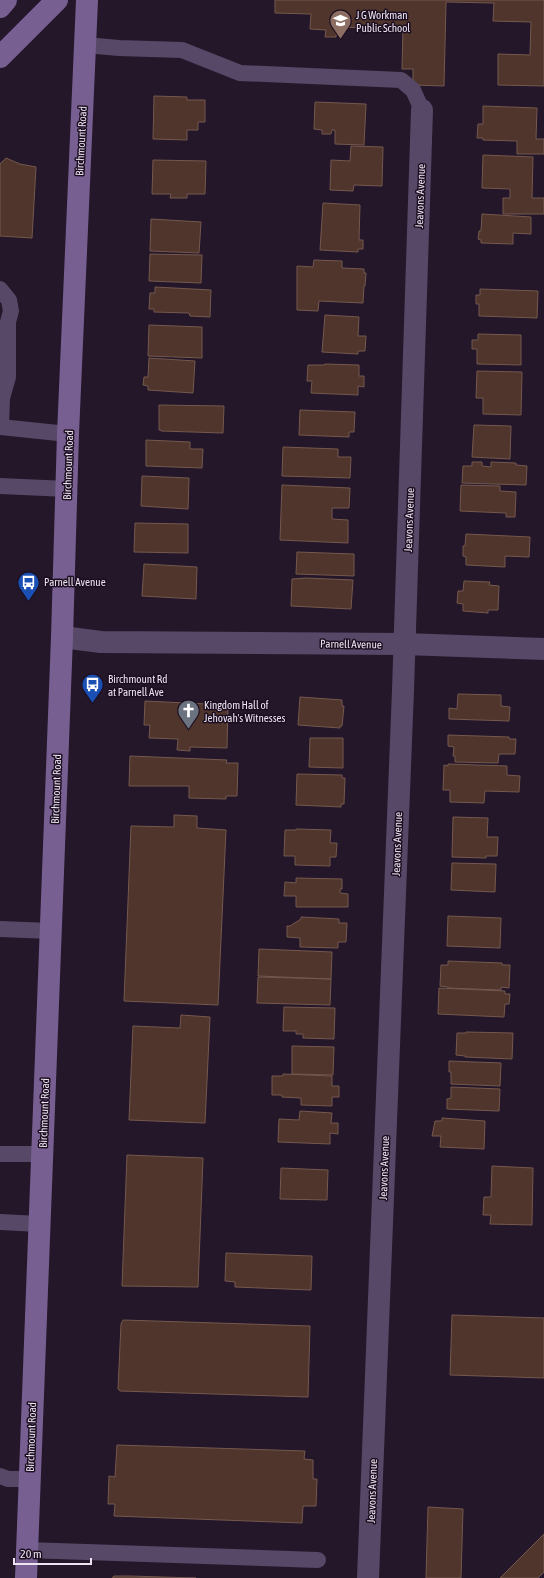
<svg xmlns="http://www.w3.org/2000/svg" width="544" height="1578" font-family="'Asap Condensed',sans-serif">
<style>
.building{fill:#4f352c;stroke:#75584e}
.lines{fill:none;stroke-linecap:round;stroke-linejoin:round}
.lane{stroke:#574867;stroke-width:16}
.street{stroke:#574867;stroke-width:22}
.secondary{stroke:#785f91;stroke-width:22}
.labels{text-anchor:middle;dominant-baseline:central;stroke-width:3;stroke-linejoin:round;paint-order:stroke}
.poi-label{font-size:11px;fill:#ede4f2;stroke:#1b0e20;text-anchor:start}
.street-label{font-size:11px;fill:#ede4f2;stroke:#1b0e20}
</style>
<rect width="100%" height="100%" fill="#24172a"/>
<path class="building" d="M275 0H544V86L498 85V54L530 55 531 22 493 21 494 3 446 2 444 86 413 85V69H402L403 29 337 27 336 37H325L326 30 310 29 311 14 275 13Z
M154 96 187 97V100H205V122H198V130H187V140L153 139Z
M315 102 366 104 364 145 335 144V130H332L331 134H322V130L314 129Z
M483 106 537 108 536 139H544V154H517V141L483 140V138H477L478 124H483Z
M351 146 383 147 382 186 354 185 353 191 330 190 331 160 350 161Z
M483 155 533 157 532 198H544V214H503V198H510V189L482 188Z
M6 158 20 164 36 167 32 238 0 236V164Z
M153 160 206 161 205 194H187V198H170L171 194H152Z
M323 203 360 205 359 240H363V249H358V252L320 250Z
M482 214 531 217V234L513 233V244L481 243V240L478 239 479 231H481Z
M151 219 201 222 199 253 150 251Z
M150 254 202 255 201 283 149 281Z
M314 260 342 261V268L364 269V273H366L365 286H364L363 303 319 301 318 311 297 310V266L313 267Z
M155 287 211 290 210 317 190 316 189 313 154 312V309H149L150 293H155Z
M480 289 538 291 537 318 479 316V304H476V295H480Z
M325 315 359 317 358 336H366L365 351H358V354L322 352Z
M149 325 202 327V358L148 356Z
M478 334 521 335V365L477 364V349H472V340H478Z
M149 358 195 361 193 393 148 390V386L143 385 144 377H148Z
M325 364 359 365V376H364V387L358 386V395L311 393 312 381H307L308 365H324Z
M477 371 522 372 521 415 483 414V398H476Z
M159 405 224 406 223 433 161 431V430H159Z
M300 410 355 412 354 432H349V437L299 435Z
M474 425 511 426 510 459 472 457Z
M146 440 190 442V449H203L202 468 146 466Z
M283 447 338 449V457H351L350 478 282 476Z
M472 462H482V466L491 467V462L516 463V465L527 466 526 485 462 483 463 466H472Z
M142 476 189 478 188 509 141 506Z
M282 485 350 488 349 508H332V519L348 520V543L280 540Z
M461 485 500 486V491L516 492 515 517H506V513L460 511Z
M135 523 188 524V553L134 552Z
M466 534 530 537 529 557 505 556V567L466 565V557L463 556V546H465Z
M297 552 354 554V576L296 574Z
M144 564 197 567 196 599 142 596Z
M306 578 353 580 351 609 291 606 292 579Z
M464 581 490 582 489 585 499 586 498 610H488V613L463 611V604L457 603 458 591H463Z
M458 694 501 695V706L510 707 509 721 449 719V708L457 709Z
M300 697 342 700V706H344L342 726H340V728L298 725Z
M145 701 228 705 227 748 190 747V751L177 750 178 739 149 738 150 725H144Z
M448 735 509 737V739H516L515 754H499L498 763 455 762V756H453L454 747 448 746Z
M310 738H343V768L309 767Z
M130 756 227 760 226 763H238L237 796H226V799L189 798V786H129Z
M448 764 507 766V775L520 776 519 792 485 791 484 803 450 802V790H443L444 765 448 766Z
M297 774 342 775V778H345L344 804H341V807L296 805Z
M174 815 197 816V828L226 830 218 1005 124 1001 131 826 174 827Z
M453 817 488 818 487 837H498L497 856H486V858L452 857Z
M296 829 331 830 330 843H337L336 857H330V866L295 865V856H284L285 830H296Z
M452 863 496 864 495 892 451 890Z
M296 878 342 879V889H340V893L348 894V907H296V896H284L285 882 296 883Z
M448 916 501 918 500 948 447 946Z
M301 917 339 919V923H347L346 942H338V948L300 947V938L287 937V926H290L301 919Z
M259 949 332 952 331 979 258 976Z
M448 961 502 963V965H510L509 988 501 987V990L448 988V987L440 986 441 965H448Z
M258 977 331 979 330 1005 257 1003Z
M439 988 505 991V994H510L509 1004H505L504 1017 438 1014Z
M284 1007 335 1008 334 1039 303 1038V1034H296V1031H283Z
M181 1015 210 1017 205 1123 129 1120 133 1026 180 1028Z
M466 1032 513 1033 512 1059 465 1057V1056L456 1055 457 1033H466Z
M292 1046 334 1047 333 1075 292 1074Z
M449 1061 501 1063 500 1086 451 1084V1072H449Z
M283 1074 332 1076V1086H339V1097H332V1106L301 1105V1098L282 1097V1095H272V1076H283Z
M451 1087 500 1089 499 1111 447 1109V1099L451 1098Z
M300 1111 332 1113 331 1123H338V1134L330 1133V1144L278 1142 279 1119 299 1120Z
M442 1118 485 1121 484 1149 440 1147 441 1136H432L435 1121H442Z
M127 1155 203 1158 198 1287 122 1286Z
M492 1166 533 1168 532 1225 490 1224 491 1215H483L484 1197H491Z
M281 1168 328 1170 327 1200 280 1199Z
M226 1253 312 1256 311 1290 235 1287V1282L225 1281Z
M452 1315 544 1318V1378L450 1375Z
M123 1320 310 1326 308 1397 120 1391 118 1389 121 1324Z
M117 1445 305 1451 304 1459 313 1460V1479H317L316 1506H303L302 1523 114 1516 115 1504H108L109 1476 115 1477Z
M428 1507 463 1509 461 1578H426Z
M544 1534V1572L538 1578H500Z
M114 1576H130L196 1578H112Z"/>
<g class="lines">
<path class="lane" d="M85 45 119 48 182 50 240 73 401 80 413 90 422 110
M0 289 9 300 11 311 8 322V377L2 398 1 427
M0 427 68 434
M0 486 67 489
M0 929 51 931
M0 1154H42
M0 1222 39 1224
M0 1476 8 1479H30
M27 1550 318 1560"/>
<path class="street" d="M62 637 101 642 404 644 544 649
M368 1578 403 690 422 110"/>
<path class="secondary" d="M0 7 6 0
M0 57 57 0
M26 1578 62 637 68 434 87 0"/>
</g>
<defs>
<symbol id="school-pin" viewBox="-11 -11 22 30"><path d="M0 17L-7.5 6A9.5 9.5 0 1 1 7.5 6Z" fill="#8d6e63" stroke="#1b0e20"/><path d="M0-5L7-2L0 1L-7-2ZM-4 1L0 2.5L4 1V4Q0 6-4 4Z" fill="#fff"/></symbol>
<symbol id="bus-pin" viewBox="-11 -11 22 30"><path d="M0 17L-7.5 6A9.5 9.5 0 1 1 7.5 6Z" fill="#1a4fb4" stroke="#1b0e20"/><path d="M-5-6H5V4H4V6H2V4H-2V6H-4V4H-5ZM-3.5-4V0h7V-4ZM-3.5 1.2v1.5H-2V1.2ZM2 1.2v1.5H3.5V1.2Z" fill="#fff"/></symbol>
<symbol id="church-pin" viewBox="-11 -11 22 30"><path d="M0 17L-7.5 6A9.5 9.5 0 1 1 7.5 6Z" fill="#6b7280" stroke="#1b0e20"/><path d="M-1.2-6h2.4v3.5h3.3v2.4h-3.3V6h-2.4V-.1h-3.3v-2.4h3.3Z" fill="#fff"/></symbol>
</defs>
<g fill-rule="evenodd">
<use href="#school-pin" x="328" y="8" width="25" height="34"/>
<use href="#bus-pin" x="16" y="570" width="25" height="34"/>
<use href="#bus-pin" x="80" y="672" width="25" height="34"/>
<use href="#church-pin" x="176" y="698" width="25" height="34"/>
</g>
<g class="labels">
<g class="poi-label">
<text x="356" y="15">J G Workman<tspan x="356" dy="13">Public School</tspan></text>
<text x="44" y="582">Parnell Avenue</text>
<text x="108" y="679">Birchmount Rd<tspan x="108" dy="13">at Parnell Ave</tspan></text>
<text x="204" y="705">Kingdom Hall of<tspan x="204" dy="13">Jehovah's Witnesses</tspan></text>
</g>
<g class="street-label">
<text transform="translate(81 141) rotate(-87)">Birchmount Road</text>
<text transform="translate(420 196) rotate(-88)">Jeavons Avenue</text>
<text transform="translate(68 465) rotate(-88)">Birchmount Road</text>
<text transform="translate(409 520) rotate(-88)">Jeavons Avenue</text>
<text transform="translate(351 644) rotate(1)">Parnell Avenue</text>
<text transform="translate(56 789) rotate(-88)">Birchmount Road</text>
<text transform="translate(397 844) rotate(-88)">Jeavons Avenue</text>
<text transform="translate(44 1113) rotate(-88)">Birchmount Road</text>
<text transform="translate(384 1168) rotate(-88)">Jeavons Avenue</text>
<text transform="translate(31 1437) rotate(-88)">Birchmount Road</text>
<text transform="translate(372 1491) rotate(-88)">Jeavons Avenue</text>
</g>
</g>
<path d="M14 1558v6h77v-6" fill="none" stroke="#ede4f2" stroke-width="2"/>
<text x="20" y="1558" font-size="12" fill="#ede4f2" stroke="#1b0e20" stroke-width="3" paint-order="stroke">20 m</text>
</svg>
